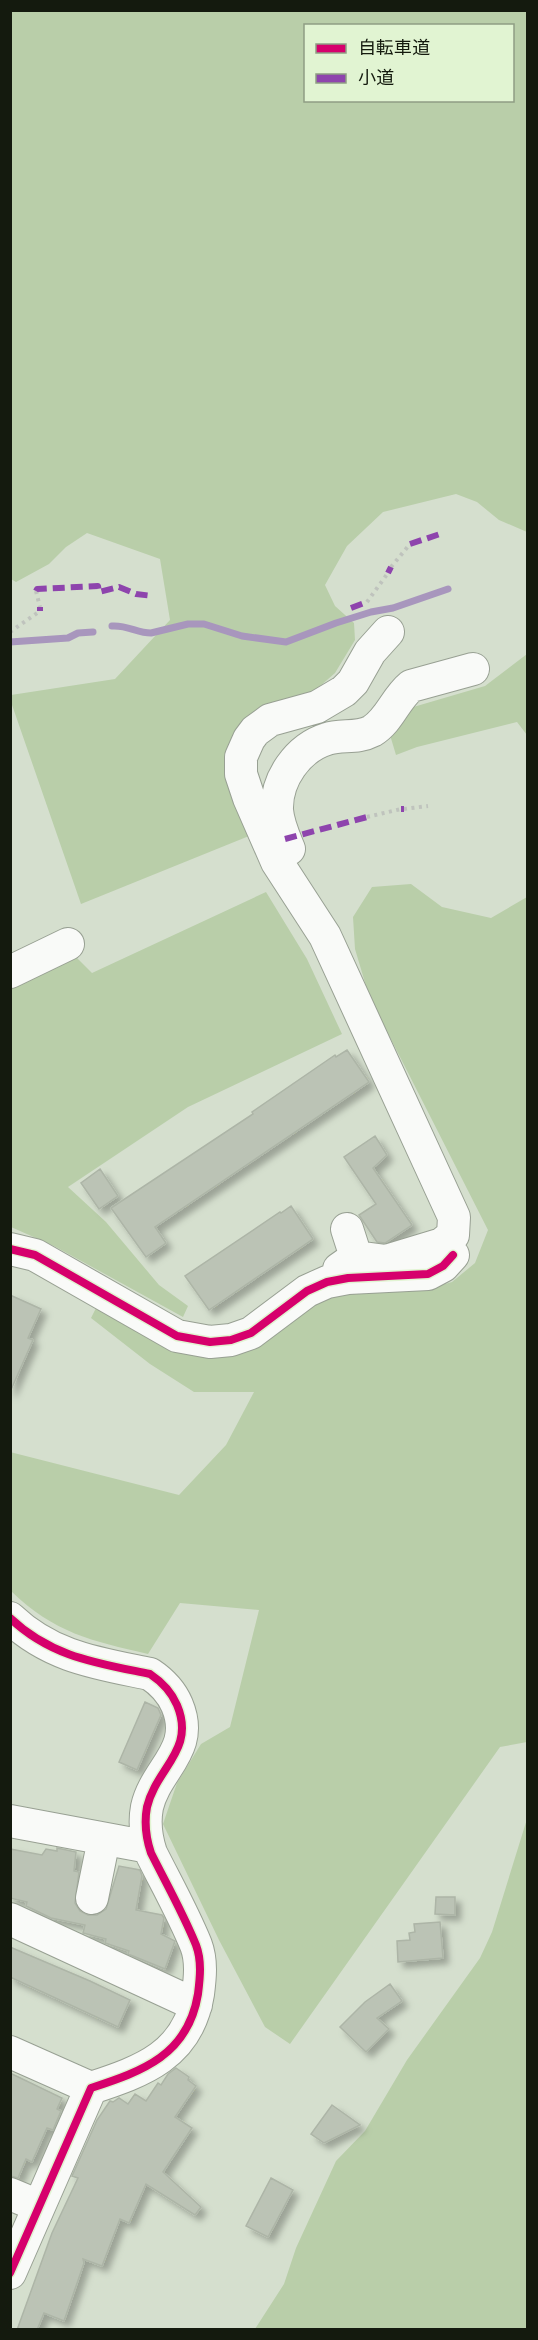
<svg xmlns="http://www.w3.org/2000/svg" width="538" height="2340" font-family="Georgia,'Noto Sans JP',serif">
<style>
.green{fill:#b9cea9;fill-rule:evenodd}
.lines{fill:none;stroke-linecap:round;stroke-linejoin:round}
.stream{stroke:#a896bd;stroke-width:7}
.building{fill:#bbc3b5;stroke:#adb5a7;stroke-width:1.5;filter:url(#shadow)}
.minor-casing{stroke:#98a093;stroke-width:34}
.path{stroke:#bfc3bd;stroke-width:4;stroke-dasharray:3 4.5;stroke-linecap:butt}
.minor{stroke:#f9faf8;stroke-width:32}
.quiet{stroke:#8e44ad;stroke-width:6;stroke-dasharray:12 6;stroke-linecap:butt}
.cycleway-casing{stroke:#e1f4d2;stroke-width:11}
.cycleway{stroke:#d6006c;stroke-width:8}
</style>
<defs>
<filter id="shadow"><feDropShadow dx="5.5" dy="5.5" stdDeviation="3" flood-color="#0004"/></filter>
</defs>
<rect width="100%" height="100%" fill="#d5dfce"/>
<path class="green" d="M10 11H527V532L499 520 477 502 456 494 383 512 347 546 325 585 335 606 354 623 355 640 335 673 311 694 249 718V836L81 904 11 702V695L115 679 170 620 160 559 87 533 66 547 49 564 16 582 11 579ZM306 26H512V100H306Z
M527 654V735L517 722 417 747 396 755 390 735 410 708 485 686Z
M411 884 442 907 491 918 527 897V1742L500 1747 290 2044 265 2027 219 1940 163 1824 177 1783 201 1744 230 1727 259 1610 180 1603 148 1654C92 1641 54 1633 11 1591L10 1452 179 1495 226 1445 254 1392H194L150 1364 91 1318 98 1304 245 1351 272 1337 321 1300 347 1290 420 1291 452 1282 475 1263 488 1230 369 996 355 949 353 917 372 887Z
M266 892 307 959 342 1034 188 1107 68 1187 106 1222 159 1285 188 1306 183 1317 54 1246 11 1227V985L73 954 92 973Z
M527 1819V2329H255L284 2284 296 2248 336 2161 365 2131 407 2060 480 1958 492 1932Z"/>
<g class="lines">
<path class="stream" d="M112 626C128 625 137 633 151 633L188 624H204L242 636 286 642 336 623 371 612 393 608 448 589
M10 642 68 638 78 633 93 632"/>
</g>
<path class="building" d="M347 1050 369 1082 155 1227 166 1243 146 1257 111 1208 253 1114 252 1112 335 1055 336 1057Z
M375 1136 387 1155 373 1168 412 1225 385 1243 377 1242 359 1215 376 1204 344 1157Z
M100 1169 118 1196 99 1209 81 1183Z
M291 1206 313 1239 209 1310 185 1276 280 1212 281 1213Z
M10 1295 41 1309 28 1338 33 1340 10 1392Z
M145 1702 158 1708 161 1715 137 1770 119 1762Z
M57 1848 76 1852 74 1871 79 1872 75 1903 80 1911 88 1915H97L106 1909 119 1866 140 1870 142 1876 136 1910 162 1915 164 1918 161 1934 175 1941 165 1969 128 1954 129 1951 105 1943 106 1939 83 1933 85 1925 51 1918 26 1906 27 1902 10 1898V1849L42 1855 46 1849 57 1851Z
M436 1897H455V1915L435 1914Z
M440 1922 443 1958 398 1962 397 1941 410 1940 409 1933 415 1932 414 1924Z
M10 1947 90 1981 130 2000 118 2027 10 1977Z
M390 1984 402 2001 377 2018 389 2029 366 2052 340 2027 365 2002Z
M176 2068 189 2077 188 2080 196 2086 175 2117 192 2128 163 2172 201 2207 195 2215 146 2184 129 2223 120 2219 102 2266 83 2259 84 2263 64 2321 44 2313 37 2330H17L52 2233 78 2178 72 2176 97 2120 110 2101 113 2102 119 2098 128 2104 135 2094 146 2101 158 2083 161 2085 168 2074Z
M10 2073 62 2098 57 2109 61 2111 53 2130 47 2128 32 2162 26 2159 18 2178 10 2176Z
M332 2105 360 2125 324 2143 311 2134Z
M271 2178 293 2190 268 2237 246 2226Z"/>
<g class="lines">
<defs>
<path id="minor" d="M289 849C284 837 278 824 277 810 276 779 298 748 327 739 341 734 357 739 372 731 390 720 395 699 411 686L473 669
M10 972 68 944
M10 1249 35 1255 177 1336 210 1342 231 1340 251 1333 307 1291 327 1282 348 1278 428 1274 443 1266 453 1255
M356 1257 386 1261 442 1244 453 1235 454 1217 325 936 277 862 249 798 241 774V757L249 739 255 731 270 720 317 707 344 691 353 682 370 652 388 632
M339 1269 356 1257 347 1229
M10 1618C51 1657 97 1663 150 1674 162 1682 171 1691 177 1705 196 1750 156 1768 147 1807 144 1823 146 1838 151 1853 166 1883 183 1913 196 1945 202 1961 200 1978 198 1994 188 2055 143 2071 91 2088L10 2273
M10 1821 149 1847
M92 1898 104 1839
M10 1919 196 2005
M10 2052 91 2088
M10 2194 39 2206"/>
</defs>
<use href="#minor" class="minor-casing"/>
<path class="path" d="M391 567 410 544
M36 591 40 607
M367 602 388 573
M10 632 40 611
M404 809 428 806
M367 817 401 809"/>
<use href="#minor" class="minor"/>
<path class="quiet" d="M410 544 443 533
M388 573 391 567
M36 591 37 589 98 586 99 592 119 587 136 594 153 596
M351 608 367 602
M40 611V607
M401 809H404
M285 839 367 817"/>
<defs>
<path id="cycleway" d="M10 1249 35 1255 177 1336 210 1342 231 1340 251 1333 307 1291 327 1282 348 1278 428 1274 443 1266 453 1255
M10 1618C51 1657 97 1663 150 1674 162 1682 171 1691 177 1705 196 1750 156 1768 147 1807 144 1823 146 1838 151 1853 166 1883 183 1913 196 1945 202 1961 200 1978 198 1994 188 2055 143 2071 91 2088L10 2273"/>
</defs>
<use href="#cycleway" class="cycleway-casing"/>
<use href="#cycleway" class="cycleway"/>
</g>
<rect width="538" height="2340" fill="none" stroke="#141a0e" stroke-width="24"/>
<rect x="304" y="24" width="210" height="78" fill="#e1f4d2" stroke="#8f9d84" stroke-width="1.5"/>
<rect x="316" y="44" width="30" height="9" fill="#d6006c" stroke="#8f9d84" stroke-width="1.5"/>
<text x="358" y="54" font-size="18" fill="#141a0e">自転車道</text>
<rect x="316" y="74" width="30" height="9" fill="#8e44ad" stroke="#8f9d84" stroke-width="1.5"/>
<text x="358" y="84" font-size="18" fill="#141a0e">小道</text>
</svg>
